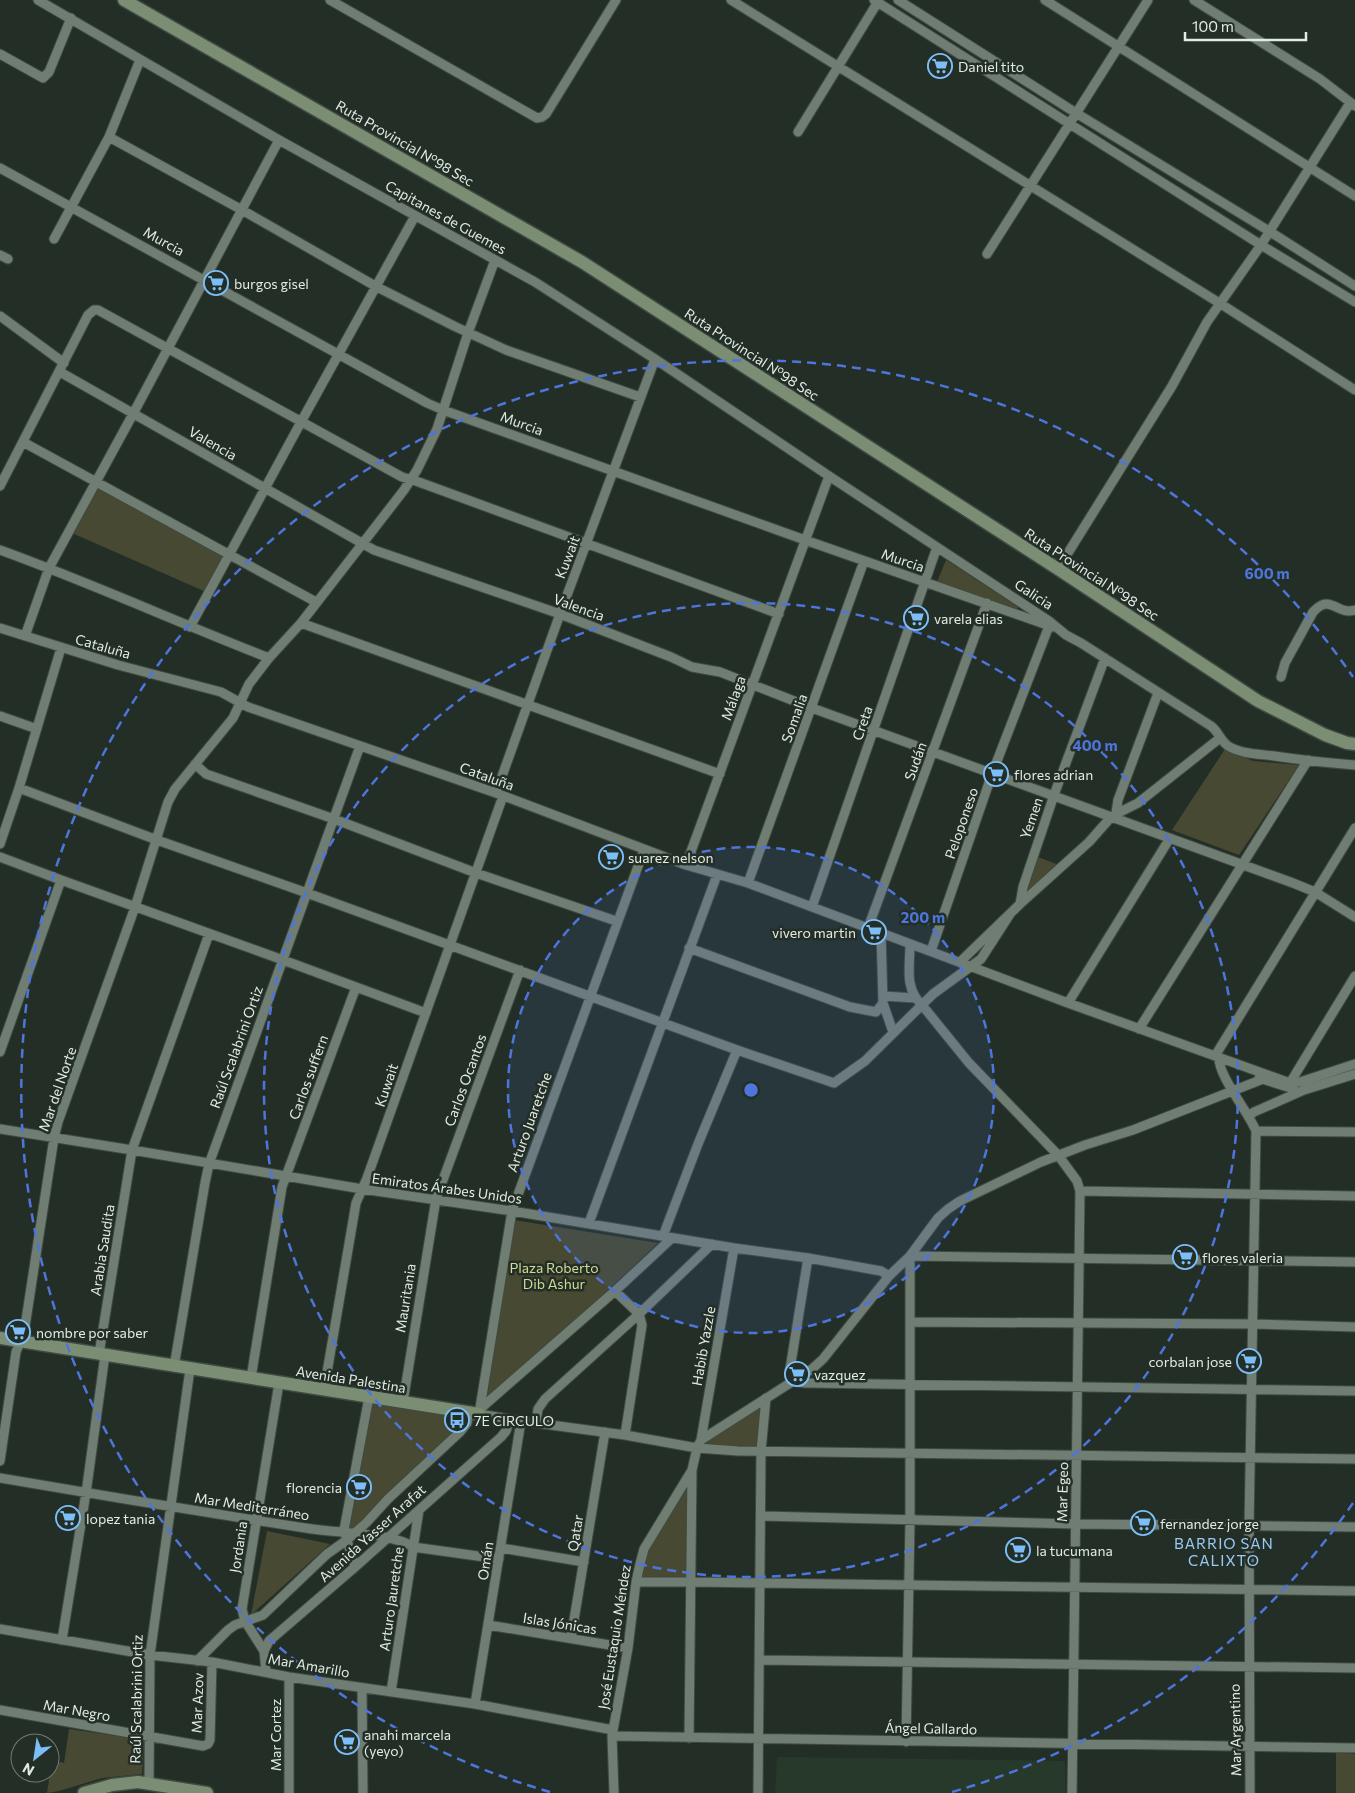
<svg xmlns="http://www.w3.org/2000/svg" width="1355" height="1793" font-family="Commissioner,sans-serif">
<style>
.built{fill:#27392b}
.green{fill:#474932}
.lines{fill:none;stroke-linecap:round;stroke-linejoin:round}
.street-casing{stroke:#3f4a42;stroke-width:11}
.secondary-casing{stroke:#3f4a42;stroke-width:15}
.street{stroke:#707d72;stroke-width:9}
.secondary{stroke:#7b8e74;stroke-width:12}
.ring{fill:none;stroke:#4e75db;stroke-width:2.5;stroke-dasharray:9 6}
.labels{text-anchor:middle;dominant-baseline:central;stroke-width:5;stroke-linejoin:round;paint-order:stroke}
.poi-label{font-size:14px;fill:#e2eae4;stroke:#232f26;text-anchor:start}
.street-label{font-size:14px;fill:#e2eae4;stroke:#232f26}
.park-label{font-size:14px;fill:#d3d994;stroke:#232f26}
.neighbourhood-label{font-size:15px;letter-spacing:1px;fill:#9ac9f5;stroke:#232f26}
.centre{fill:#4e75db;stroke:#232f26;stroke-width:2.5}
.ring-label{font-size:15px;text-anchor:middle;font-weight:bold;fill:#4e75db;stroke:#232f26;stroke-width:5;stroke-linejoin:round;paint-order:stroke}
</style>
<rect width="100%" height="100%" fill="#232f26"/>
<path class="built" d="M777 1757 1065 1761V1793H775Z"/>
<path class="green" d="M96 485 226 555 206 592 72 533Z
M946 560 1018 607 1017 611 937 582Z
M1225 749 1253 761 1299 765 1239 855 1172 830Z
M1038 857 1059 865 1031 889H1026Z
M514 1220 658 1243 573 1323 487 1397Z
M765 1399 760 1450 698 1447Z
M372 1402 468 1414 466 1422 353 1532H346Z
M691 1471V1581L636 1582 643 1555Z
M267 1531 330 1544 251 1615Z
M69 1729 144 1740 142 1774 102 1778 59 1791 47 1793 52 1760 64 1763Z
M1336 1752 1355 1754V1793H1336Z"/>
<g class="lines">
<defs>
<path id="street" d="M38 0 279 140 535 282 655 359 829 476 1049 621 1066 635 1081 643 1211 726C1218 731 1220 740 1228 746 1241 754 1259 754 1274 756 1301 760 1327 763 1355 765
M330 0 537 118 542 117 546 114 616 0
M731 0 1221 304 1355 390
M874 0 1261 245 1355 302
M898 0 1076 113 1269 231 1355 286
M1045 0 1355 196
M1194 0 1320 79 1355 106
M0 54 43 78 49 72 71 18
M798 132 879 0
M109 137 242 210 377 287 454 326 506 350 640 397
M0 168 427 403 443 410 805 540 1053 627
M54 239 109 137 140 60
M987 254 1148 0
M0 255 8 259
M0 316 64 363
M60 372 374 550 560 614 671 657 692 667 720 672 812 708 1293 883 1315 892 1355 917
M23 442 316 602
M0 486 88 315 94 310H98L402 477 416 481 779 614
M0 550C91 583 179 623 269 658
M1058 569 1172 386 1207 322 1261 245 1350 103
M301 623 720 774
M190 627 301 422 415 216
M0 628 118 665 221 692 248 707 496 793 686 865 748 883 1068 1003 1290 1083 1300 1082 1355 1064
M25 636 49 568 133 414 279 140
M1281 677 1285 663 1313 612C1331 592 1336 616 1355 610
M0 716 37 729
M195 764 206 774 334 819 476 873 616 921
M19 788 157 840 307 893 737 1050 834 1083 865 1061 933 994 981 959 1010 914
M496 793 560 614 655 359
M1116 813 1118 800 1158 693
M0 844 19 788 61 648
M644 850 512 1211 479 1414 521 1421 625 1435 697 1448 738 1451 1355 1459
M0 857 61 880 283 960 426 1013
M686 865 829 476
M748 883 864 561
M1020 904 1023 887 1054 795 1105 658
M812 907 937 547
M868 928 987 603
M910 944C910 967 904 988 922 1005L969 1063 1058 1155 1077 1181 1080 1191 1072 1793
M689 948 850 1007 876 1012 883 1003 881 932
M931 951 992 774 1049 626V621
M960 962 1020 904 1089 842 1112 816 1138 803 1220 738
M883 996 915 998
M883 1003 893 1032
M1068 1003 1170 838
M1139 1029 1308 760
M0 1052 61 880
M1215 1056 1355 828
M1219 1057C1218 1076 1248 1111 1256 1131L1249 1527 1250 1793
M1259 1078 1294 1089
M1290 1083 1355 976
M1249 1116 1254 1112 1304 1090 1355 1074
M0 1129 132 1150 362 1189 512 1211 734 1248 808 1258 881 1271 889 1276
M1256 1131 1355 1132
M1080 1191 1355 1196
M589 1223 717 875
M663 1236 698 1144 737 1050
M910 1256 1355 1262
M808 1258 790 1369 792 1381 805 1383 1355 1391
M615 1291 639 1314 642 1325 625 1435
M910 1322 1253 1324 1355 1327
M99 1354 132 1150 209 934
M174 1367 205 1183 209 1164 360 746
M251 1378 282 1187 356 987
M324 1390 356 1203 367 1178 503 796
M403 1402 436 1199 520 970
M480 1409 615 1291 672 1238
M536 1423 538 1409 545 1399 639 1314 712 1244
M701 1440 812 1369 823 1359 889 1276 910 1256 938 1218 948 1209 960 1201 1041 1162 1085 1145 1133 1130 1263 1079
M0 1461 16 1352 24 1333 54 1138 58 1122 135 907 168 802 175 789 233 718 249 684 269 658 301 623 404 490 417 470 437 429 468 333 495 260
M0 1478C104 1496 208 1513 312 1529 337 1533 394 1533 413 1547L499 1559
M761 1516 1075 1524 1355 1527
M501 1548 584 1562
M355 1567 344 1530 369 1397
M636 1582H692L1355 1591
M488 1625 628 1648
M0 1629 150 1655 212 1662 289 1677 475 1704 613 1730
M571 1638 605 1432
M62 1640 86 1493 105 1355
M264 1651 245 1621 242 1609 279 1383
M760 1660 1355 1668
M197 1661 228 1630 235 1625 263 1615 327 1554 347 1540 366 1523 388 1499 460 1432 467 1423 469 1413
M266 1671 264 1651 269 1641 355 1567 501 1437 506 1431 510 1420
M289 1677V1793
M362 1688 363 1793
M391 1692 419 1510
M475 1704 521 1421
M0 1710 203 1746 208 1744 210 1740 212 1662
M612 1736 1355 1748
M689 1738 692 1470 697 1448 701 1440 734 1248
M906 1742 910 1521V1256
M149 1783 150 1655 190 1369
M614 1793 612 1736 628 1648 636 1582 640 1564 644 1549 692 1470
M758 1793 761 1451 766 1398"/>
<path id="secondary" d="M124 0 582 262 1058 569 1258 701 1325 735 1347 743 1355 744
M0 1338 479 1414
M84 1793 112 1785 138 1782 207 1793"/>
</defs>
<use href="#street" class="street-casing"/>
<use href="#secondary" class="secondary-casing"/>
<use href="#street" class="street"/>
<use href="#secondary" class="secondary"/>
</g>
<circle cx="751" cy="1090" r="243" fill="#4e75db" fill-opacity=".12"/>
<g class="ring">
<circle cx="751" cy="1090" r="243"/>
<circle cx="751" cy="1090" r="487"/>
<path d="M1353 1503A730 730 0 0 1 952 1792M550 1792A730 730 0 1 1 1353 677"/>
</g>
<defs>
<symbol id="supermarket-ring" viewBox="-11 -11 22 22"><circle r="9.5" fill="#232f26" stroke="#7dbef9" stroke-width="1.5"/><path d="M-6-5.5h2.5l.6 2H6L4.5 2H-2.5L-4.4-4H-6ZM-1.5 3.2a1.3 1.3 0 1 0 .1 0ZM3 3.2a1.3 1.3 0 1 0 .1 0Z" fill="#7dbef9"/></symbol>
<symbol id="bus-ring" viewBox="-11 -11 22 22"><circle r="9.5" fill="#232f26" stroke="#7dbef9" stroke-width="1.5"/><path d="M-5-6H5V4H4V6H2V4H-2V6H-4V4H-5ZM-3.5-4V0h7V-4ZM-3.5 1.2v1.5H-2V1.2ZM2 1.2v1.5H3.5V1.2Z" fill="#7dbef9"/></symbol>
</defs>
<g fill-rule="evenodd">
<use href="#supermarket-ring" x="926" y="52" width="28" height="28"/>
<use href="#supermarket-ring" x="202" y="269" width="28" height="28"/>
<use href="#supermarket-ring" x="902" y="604" width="28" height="28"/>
<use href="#supermarket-ring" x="982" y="760" width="28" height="28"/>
<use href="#supermarket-ring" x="597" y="843" width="28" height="28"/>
<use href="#supermarket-ring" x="860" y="918" width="28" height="28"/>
<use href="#supermarket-ring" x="1171" y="1243" width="28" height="28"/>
<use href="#supermarket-ring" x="4" y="1318" width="28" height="28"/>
<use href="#supermarket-ring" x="1235" y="1347" width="28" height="28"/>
<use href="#supermarket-ring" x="783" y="1360" width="28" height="28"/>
<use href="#bus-ring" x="443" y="1406" width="28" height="28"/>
<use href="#supermarket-ring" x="345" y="1473" width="28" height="28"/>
<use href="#supermarket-ring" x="54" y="1504" width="28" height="28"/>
<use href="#supermarket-ring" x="1129" y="1509" width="28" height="28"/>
<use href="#supermarket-ring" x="1004" y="1536" width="28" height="28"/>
<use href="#supermarket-ring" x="333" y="1728" width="28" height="28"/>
</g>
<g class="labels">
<g class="poi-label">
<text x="958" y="66">Daniel tito</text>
<text x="234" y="283">burgos gisel</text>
<text x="934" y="618">varela elias</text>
<text x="1014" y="774">flores adrian</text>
<text x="628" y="857">suarez nelson</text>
<text x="856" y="932" text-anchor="end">vivero martin</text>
<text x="1202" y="1257">flores valeria</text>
<text x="36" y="1332">nombre por saber</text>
<text x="1232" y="1361" text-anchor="end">corbalan jose</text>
<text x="814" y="1374">vazquez</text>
<text x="474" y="1420">7E CIRCULO</text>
<text x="342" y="1487" text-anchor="end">florencia</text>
<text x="86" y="1518">lopez tania</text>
<text x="1160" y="1523">fernandez jorge</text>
<text x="1036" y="1550">la tucumana</text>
<text x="364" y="1734">anahi marcela<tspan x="364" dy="16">(yeyo)</tspan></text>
</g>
<g class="street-label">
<text transform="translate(405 143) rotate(30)">Ruta Provincial Nº98 Sec</text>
<text transform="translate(446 217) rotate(29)">Capitanes de Guemes</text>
<text transform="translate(164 241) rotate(29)">Murcia</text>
<text transform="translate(752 354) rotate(33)">Ruta Provincial Nº98 Sec</text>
<text transform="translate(522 423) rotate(20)">Murcia</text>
<text transform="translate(213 443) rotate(30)">Valencia</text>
<text transform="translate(567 557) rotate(-69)">Kuwait</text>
<text transform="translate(903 560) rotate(19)">Murcia</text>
<text transform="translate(1092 574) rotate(33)">Ruta Provincial Nº98 Sec</text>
<text transform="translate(1034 594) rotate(33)">Galicia</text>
<text transform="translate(579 607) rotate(20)">Valencia</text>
<text transform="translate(103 646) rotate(16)">Cataluña</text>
<text transform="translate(733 698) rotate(-70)">Málaga</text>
<text transform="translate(794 718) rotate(-70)">Somalia</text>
<text transform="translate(862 723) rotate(-71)">Creta</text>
<text transform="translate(915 761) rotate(-70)">Sudán</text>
<text transform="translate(487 776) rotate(20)">Cataluña</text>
<text transform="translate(1031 818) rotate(-71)">Yemen</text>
<text transform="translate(961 823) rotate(-71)">Peloponeso</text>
<text transform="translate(236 1047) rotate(-70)">Raúl Scalabrini Ortiz</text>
<text transform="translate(308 1077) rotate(-70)">Carlos suffern</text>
<text transform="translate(465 1080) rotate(-70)">Carlos Ocantos</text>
<text transform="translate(386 1085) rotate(-71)">Kuwait</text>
<text transform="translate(57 1089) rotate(-71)">Mar del Norte</text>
<text transform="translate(529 1122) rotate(-70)">Arturo Juaretche</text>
<text transform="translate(447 1188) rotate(8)">Emiratos Árabes Unidos</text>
<text transform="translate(102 1250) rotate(-81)">Arabia Saudita</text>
<text transform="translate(405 1298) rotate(-81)">Mauritania</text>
<text transform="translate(703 1346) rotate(-80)">Habib Yazzle</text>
<text transform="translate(351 1379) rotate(9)">Avenida Palestina</text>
<text transform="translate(1062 1492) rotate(-89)">Mar Egeo</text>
<text transform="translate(252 1506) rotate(9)">Mar Mediterráneo</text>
<text transform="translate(372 1533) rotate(-42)">Avenida Yasser Arafat</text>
<text transform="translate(575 1533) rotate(-81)">Qatar</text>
<text transform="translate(238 1547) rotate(-81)">Jordania</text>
<text transform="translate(485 1561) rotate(-81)">Omán</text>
<text transform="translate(391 1599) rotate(-82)">Arturo Jauretche</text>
<text transform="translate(560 1623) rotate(9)">Islas Jónicas</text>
<text transform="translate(614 1637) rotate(-81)">José Eustaquio Méndez</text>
<text transform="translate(309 1665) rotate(10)">Mar Amarillo</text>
<text transform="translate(136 1699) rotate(-89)">Raúl Scalabrini Ortiz</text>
<text transform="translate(197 1703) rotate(-88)">Mar Azov</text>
<text transform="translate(77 1710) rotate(10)">Mar Negro</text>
<text transform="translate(931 1728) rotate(1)">Ángel Gallardo</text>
<text transform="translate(1235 1730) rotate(-91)">Mar Argentino</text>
<text transform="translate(275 1735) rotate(-90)">Mar Cortez</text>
</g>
<g class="park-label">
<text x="554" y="1267">Plaza Roberto<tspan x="554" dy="16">Dib Ashur</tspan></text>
</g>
<g class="neighbourhood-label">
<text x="1224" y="1543">BARRIO SAN<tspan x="1224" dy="17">CALIXTO</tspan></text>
</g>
</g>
<circle cx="751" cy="1090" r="8" class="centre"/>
<g class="ring-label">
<text x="1267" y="579">600 m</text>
<text x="1095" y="751">400 m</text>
<text x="923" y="923">200 m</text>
</g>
<g transform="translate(35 1758) rotate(210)"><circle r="24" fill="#232f26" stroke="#6f7a72"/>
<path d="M0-4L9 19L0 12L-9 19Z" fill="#7dbef9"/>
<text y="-8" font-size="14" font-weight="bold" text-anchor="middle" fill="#e2eae4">N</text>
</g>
<path d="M1185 32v8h121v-8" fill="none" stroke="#e2eae4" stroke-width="2.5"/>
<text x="1192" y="32" font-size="15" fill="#e2eae4" stroke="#232f26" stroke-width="4" paint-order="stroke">100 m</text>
</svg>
